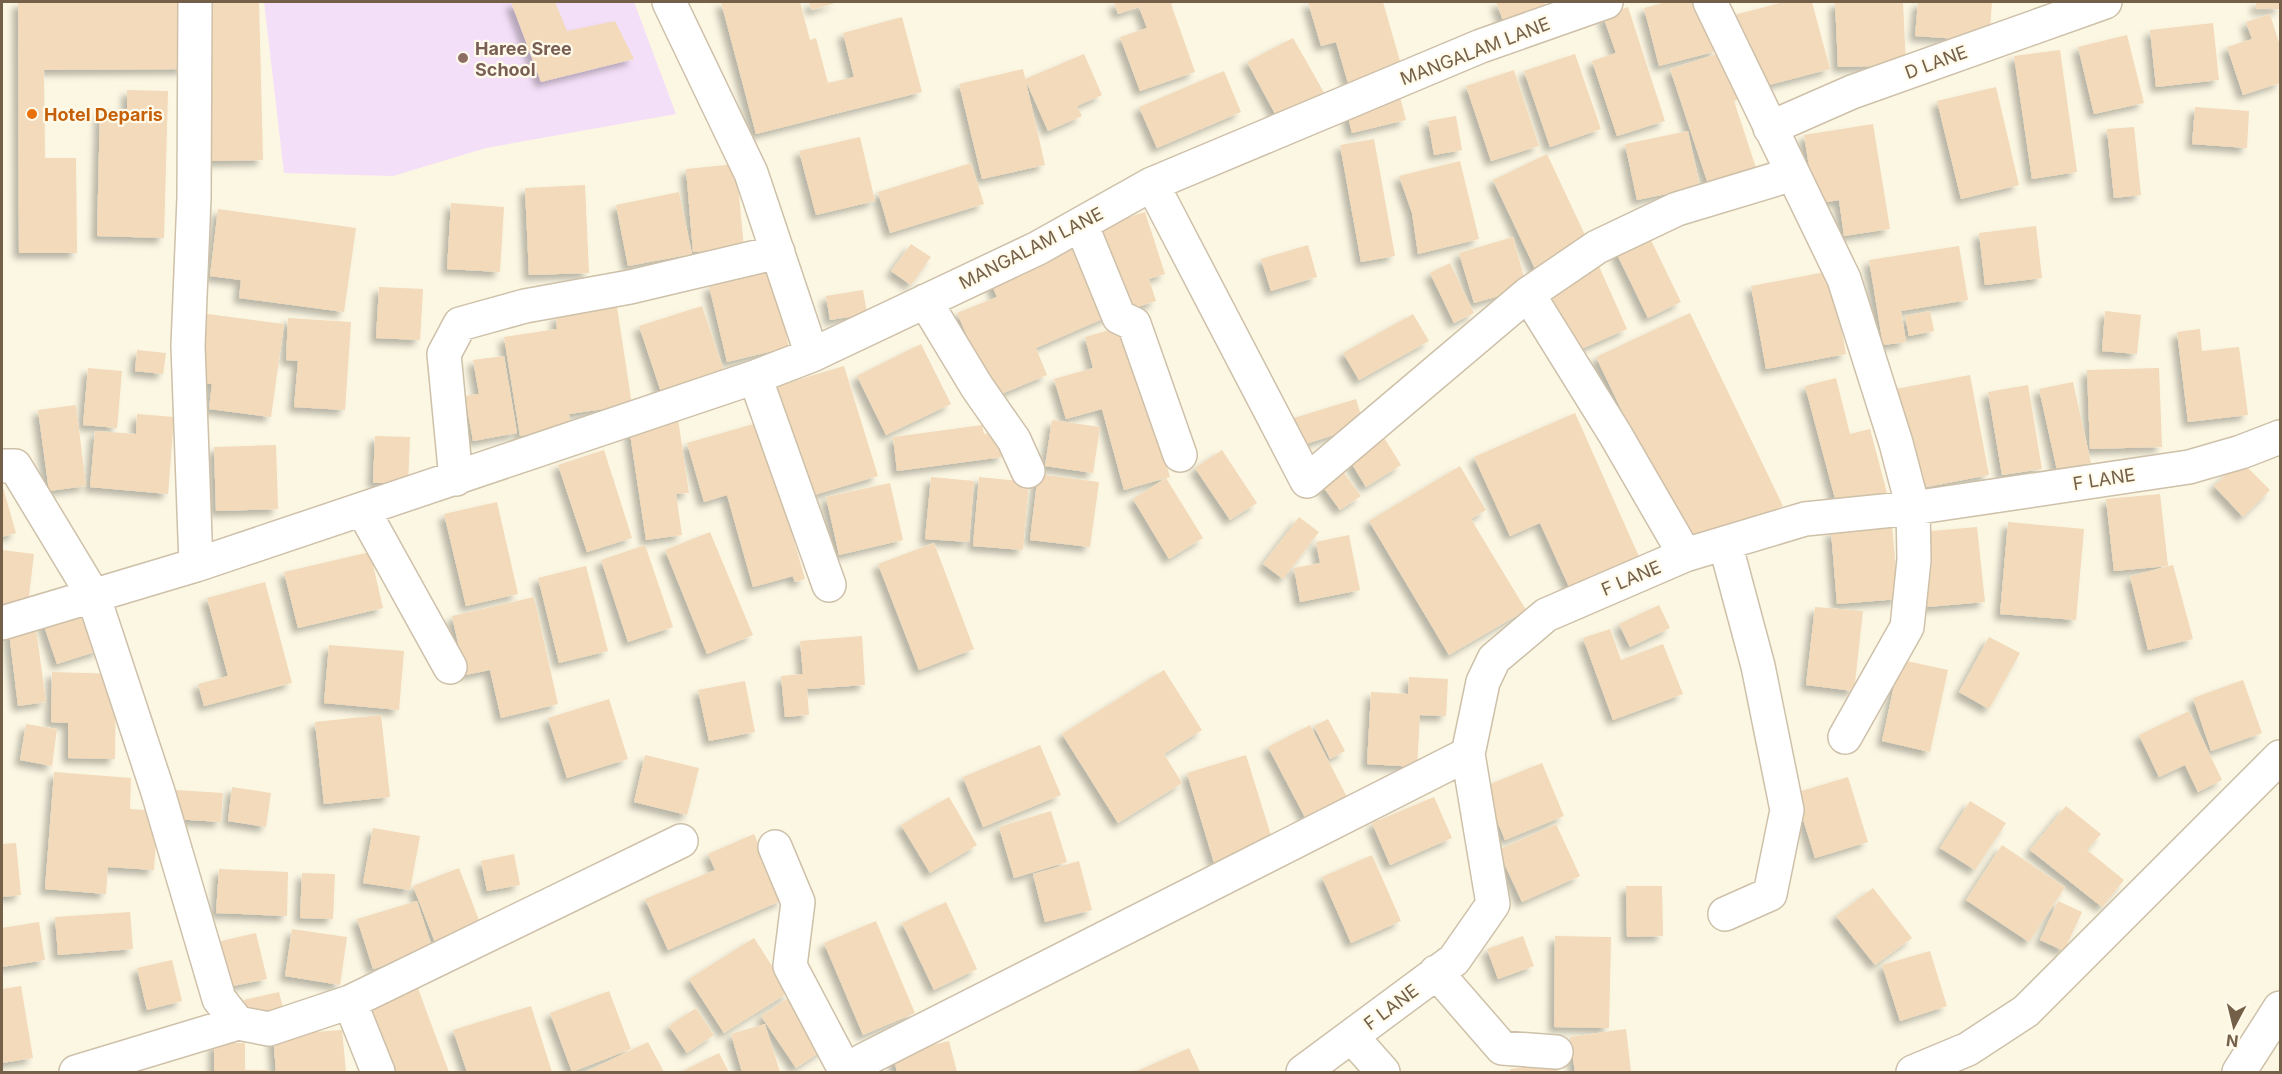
<svg xmlns="http://www.w3.org/2000/svg" width="2282" height="1074" font-family="Inter,sans-serif">
<style>
.education{fill:#f4dff8}
.building{fill:#f2daba;filter:url(#shadow)}
.lines{fill:none;stroke-linecap:round;stroke-linejoin:round}
.minor-casing{stroke:#cec0a9;stroke-width:36}
.minor{stroke:#fff;stroke-width:33}
.education-dot{fill:#8d6e63;stroke:#fffae9;stroke-width:2}
.food-dot{fill:#e8710a;stroke:#fffae9;stroke-width:2}
.labels{text-anchor:middle;dominant-baseline:central;stroke-width:4.5;stroke-linejoin:round;paint-order:stroke}
.education-label{font-size:18px;font-weight:bold;fill:#785e54;stroke:#fffae9;text-anchor:start}
.street-label{font-size:18px;fill:#746049;stroke:#fffae9}
.food-label{font-size:18px;font-weight:bold;fill:#c56008;stroke:#fffae9;text-anchor:start}
</style>
<defs>
<filter id="shadow"><feDropShadow dx="-5.5" dy="5.5" stdDeviation="3" flood-color="#0004"/></filter>
</defs>
<rect width="100%" height="100%" fill="#fcf7e3"/>
<path class="education" d="M264 2H634L676 114 486 148 393 176 284 173Z"/>
<path class="building" d="M18 2H185V69L44 70 45 158H76L77 253H19Z
M209 2H259L263 160 212 161Z
M511 2H555L567 31 615 21 634 59 541 82Z
M721 2H800L810 40 816 38 828 83 854 77 843 33 902 17 922 92 756 134Z
M809 2H838L812 10Z
M1114 2H1178L1171 4 1195 72 1140 91 1120 37 1147 28 1139 7 1118 14Z
M1308 2H1383L1402 68 1348 83 1336 42 1321 46Z
M1496 2H1544L1546 6 1504 23Z
M1667 2H1703L1717 51 1659 66 1644 8Z
M1784 2H1812L1830 69 1754 89 1734 15Z
M1835 2H1903L1906 65 1838 67Z
M1918 2H1992L1989 41 1915 36Z
M2256 2H2280V9H2256Z
M1628 7 1665 121 1617 136 1592 61 1616 53 1603 16Z
M2270 14 2280 46V83L2243 95 2227 47 2252 39 2246 22Z
M2213 23 2219 80 2156 87 2150 30Z
M2127 35 2144 103 2094 114 2078 47Z
M1293 38 1326 96 1279 121 1247 62Z
M2060 50 2077 172 2032 179 2014 56Z
M1723 52 1738 99 1734 101 1758 174 1710 190 1670 69Z
M1084 54 1102 95 1077 106 1082 116 1048 131 1025 79Z
M1575 54 1601 129 1550 147 1524 71Z
M1023 69 1045 165 982 179 959 84Z
M1514 70 1539 146 1491 161 1466 86Z
M1224 71 1241 112 1157 148 1139 107Z
M1996 87 2019 185 1961 199 1937 101Z
M127 90 168 91 164 238 97 236 100 109 127 110Z
M1400 97 1406 120 1352 133 1346 109Z
M2195 107 2249 111 2247 148 2192 144Z
M1456 116 1462 150 1434 155 1428 121Z
M1873 124 1890 229 1844 236 1839 200 1815 204 1804 135Z
M2134 127 2141 195 2114 198 2107 129Z
M1688 131 1700 187 1637 200 1625 144Z
M860 137 875 201 816 215 799 151Z
M1374 139 1395 256 1361 262 1340 145Z
M1547 154 1591 248 1537 273 1493 180Z
M1460 161 1479 239 1418 254 1412 213 1399 176Z
M971 163 984 204 890 233 878 192Z
M736 164 744 248 693 252 686 169Z
M585 185 589 273 529 275 525 188Z
M679 192 692 254 628 266 616 205Z
M451 203 504 207 500 272 447 269Z
M218 209 356 228 344 312 239 298 241 280 210 276Z
M1145 212 1165 274 1149 279 1156 301 1119 313 1091 229Z
M2036 226 2042 278 1985 285 1979 233Z
M1645 228 1681 302 1648 318 1612 244Z
M1513 237 1527 288 1474 303 1459 253Z
M1083 242 1114 314 1036 348 1047 375 994 397 957 313 997 297 988 276Z
M911 244 931 257 911 285 891 271Z
M1308 245 1317 277 1271 291 1261 259Z
M1959 246 1968 300 1901 311 1906 342 1883 345 1869 260Z
M1597 262 1627 329 1570 354 1540 287Z
M1450 263 1474 313 1454 323 1430 273Z
M772 271 789 347 727 362 709 286Z
M1831 271 1846 354 1766 369 1751 286Z
M379 287 423 289 420 340 376 338Z
M863 290 867 314 830 320 826 296Z
M702 306 724 371 661 392 639 326Z
M617 307 632 405 569 414 571 429 520 436 504 337 557 329 556 316Z
M1930 311 1934 331 1909 336 1905 316Z
M2105 311 2141 315 2137 354 2102 351Z
M200 313 284 324 271 417 209 409 212 384 190 381Z
M1690 313 1783 506 1689 550 1596 357Z
M1413 314 1429 341 1359 380 1343 353Z
M288 318 351 322 345 410 294 407 298 361 286 360Z
M1127 325 1170 477 1166 478 1203 538 1169 559 1133 499 1166 478 1124 490 1102 409 1066 419 1054 379 1093 368 1085 337Z
M2200 329 2202 351 2239 347 2248 415 2188 422 2177 332Z
M921 344 951 404 886 435 857 376Z
M137 350 166 353 163 374 135 371Z
M504 356 517 433 473 441 465 396 479 394 473 360Z
M844 366 878 476 801 499 767 389Z
M88 368 122 371 117 428 83 425Z
M2159 368 2162 447 2090 449 2087 370Z
M1970 375 1989 475 1916 489 1896 389Z
M1836 378 1850 434 1870 429 1887 493 1837 506 1805 386Z
M2073 382 2091 463 2057 470 2039 389Z
M2028 385 2042 469 2002 475 1988 392Z
M1356 399 1364 425 1303 445 1294 418Z
M76 405 86 486 49 491 38 410Z
M1575 413 1645 570 1575 600 1540 523 1510 536 1474 457Z
M137 414 174 417 168 494 90 487 95 431 136 434Z
M678 419 689 493 676 494 682 535 646 540 629 427Z
M1052 420 1100 427 1093 473 1045 466Z
M764 421 786 512 805 579 795 582 793 576 753 587 727 495 704 502 687 443Z
M982 425 984 434 1000 432 1003 457 897 471 893 437Z
M375 436 410 437 408 483H373Z
M1385 439 1401 465 1366 487 1350 461Z
M276 445 278 509 216 511 214 447Z
M604 450 632 538 587 552 558 465Z
M1222 450 1257 503 1230 520 1195 468Z
M2241 461 2270 490 2243 517 2214 486Z
M1460 466 1486 510 1471 519 1526 610 1449 655 1369 521Z
M1342 470 1361 496 1340 510 1321 484Z
M1038 474 1099 482 1090 547 1030 540Z
M931 477 974 481 969 542 925 539Z
M979 477 1029 482 1023 550 973 546Z
M890 483 903 540 839 555 826 497Z
M2 484 16 533 2 537Z
M2160 494 2168 566 2114 571 2106 499Z
M497 502 518 594 466 606 444 514Z
M1299 517 1319 532 1283 579 1263 564Z
M2008 522 2084 529 2076 620 2000 614Z
M1892 526 1899 599 1837 604 1831 531Z
M1977 527 1985 602 1927 607 1920 532Z
M710 532 753 635 707 654 665 550Z
M1349 535 1360 590 1300 602 1294 568 1320 563 1316 542Z
M934 543 974 649 919 670 878 564Z
M645 545 673 627 628 642 601 560Z
M2 550 34 554 27 612 2 609Z
M370 552 383 608 298 628 284 572Z
M2173 565 2193 639 2148 650 2130 576Z
M586 566 608 651 559 663 538 578Z
M265 582 292 683 204 706 198 684 228 676 207 598Z
M534 597 558 704 501 718 490 670 465 675 452 616Z
M1659 605 1670 628 1630 647 1619 624Z
M87 606 101 650 57 664 42 620Z
M1815 607 1863 611 1854 691 1806 685Z
M35 621 46 702 18 706 8 624Z
M1610 629 1621 660 1663 644 1683 694 1613 720 1583 638Z
M862 636 865 685 807 689 809 715 785 717 781 676 803 674 800 641Z
M1989 637 2020 653 1989 709 1959 692Z
M329 645 404 651 399 710 324 703Z
M1893 658 1948 670 1930 752 1882 741 1894 686 1888 685Z
M1164 670 1202 730 1164 754 1182 783 1118 823 1062 734Z
M52 672 116 674 115 759 68 758V723L51 722Z
M1409 677 1448 679 1446 716 1420 715 1417 767 1367 764 1371 692 1408 694Z
M2243 680 2262 733 2211 751 2193 698Z
M745 681 755 732 709 741 698 690Z
M609 699 628 759 567 778 548 718Z
M2189 711 2222 780 2198 792 2185 765 2159 777 2139 735Z
M381 715 390 797 324 804 315 722Z
M1328 719 1345 751 1330 759 1314 726Z
M26 724 57 729 52 766 20 760Z
M1310 725 1348 799 1307 821 1268 747Z
M1040 745 1061 795 983 827 963 777Z
M645 755 699 768 687 815 634 802Z
M1246 755 1274 845 1214 863 1187 773Z
M1542 763 1564 816 1505 840 1483 787Z
M54 772 131 778 130 809 158 811 154 870 108 867 106 894 45 889Z
M1848 777 1868 842 1815 858 1795 793Z
M232 787 271 793 266 827 228 821Z
M176 790 223 793 221 822 174 819Z
M949 797 977 845 930 873 901 825Z
M1434 797 1452 838 1390 865 1372 823Z
M1970 801 2006 823 1975 870 1940 848Z
M2066 806 2101 834 2087 850 2124 880 2102 907 2030 850Z
M1051 811 1067 862 1014 878 999 827Z
M1556 824 1580 876 1522 902 1498 850Z
M373 828 420 836 410 890 363 883Z
M754 834 783 900 668 950 645 899 715 870 708 854Z
M16 843 21 895 2 897V844Z
M2002 845 2065 887 2029 942 1966 900Z
M514 854 520 885 487 891 481 861Z
M1372 855 1401 921 1351 943 1322 877Z
M1079 861 1092 910 1045 922 1033 874Z
M459 868 484 933 438 950 413 886Z
M219 869 288 872 287 916 216 913Z
M302 873 335 874 333 919 300 918Z
M1626 886H1662L1663 936 1627 937Z
M1873 888 1912 938 1875 965 1836 916Z
M417 901 433 950 373 969 357 919Z
M2058 901 2082 912 2064 951 2040 940Z
M946 902 977 969 934 990 902 923Z
M130 912 133 949 58 955 55 917Z
M876 921 915 1013 863 1035 824 943Z
M39 922 45 960 2 967V928Z
M292 929 347 937 340 985 285 976Z
M256 933 267 979 228 987 217 942Z
M1523 936 1534 966 1498 979 1487 949Z
M1555 936 1611 937 1609 1028 1554 1027Z
M754 938 789 992 724 1033 689 979Z
M1930 951 1947 1006 1900 1021 1882 965Z
M172 960 182 1001 147 1010 137 968Z
M416 983 449 1072H391L365 1003Z
M21 986 33 1058 2 1063V989Z
M609 991 631 1049 572 1072 550 1013Z
M279 992 284 1012 249 1020 244 1000Z
M791 996 826 1048 796 1068 761 1016Z
M531 1006 552 1072H467L453 1030Z
M696 1008 714 1035 687 1053 669 1026Z
M765 1024 780 1072H742L731 1034Z
M1626 1029 1631 1072H1575L1570 1037Z
M342 1030 346 1072H276L273 1035Z
M949 1041 957 1072H897L893 1055Z
M648 1042 664 1072H585Z
M214 1043H245V1070H268V1072H214Z
M1189 1048 1200 1072H1135Z
M719 1053 729 1072H681Z
M1557 1062 1558 1072H1511L1510 1069Z"/>
<g class="lines">
<defs>
<path id="minor" d="M195 2 194 198 188 346 196 565
M669 2 751 173 812 355
M1710 2 1844 279 1896 443 1913 508 1914 560 1907 627 1845 737
M1770 128 1852 92 2105 2
M1152 184 1307 481 1528 294 1597 247 1677 209 1793 174
M1081 224 1119 317 1134 324 1180 455
M1528 294 1615 434 1685 555
M925 301 977 387 1014 440 1028 471
M755 377 829 585
M2 466H15L93 595 158 792 219 999 238 1023 269 1029 350 1002 378 1072
M456 479 444 354 460 324 525 306 630 287 778 252
M363 510 450 667
M2 623 196 565 755 377 812 355 1038 248 1152 184 1481 46 1606 2
M775 847 798 902 790 966 846 1072
M1725 914 1770 894 1787 810 1758 666 1725 543
M1436 972 1502 1048 1556 1052
M350 1002 681 841
M1352 1037 1383 1072
M76 1072 238 1023
M845 1072 862 1061 1468 754
M1303 1072 1454 960 1493 904 1468 754 1483 682 1494 659 1546 615 1685 555 1805 519 1913 508 2189 467 2241 452 2280 437
M1913 1072 1968 1049 2026 1011 2280 757
M2239 1072 2280 1008"/>
</defs>
<use href="#minor" class="minor-casing"/>
<use href="#minor" class="minor"/>
</g>
<circle class="education-dot" cx="463" cy="58" r="6"/>
<circle class="food-dot" cx="32" cy="114" r="6"/>
<g class="labels">
<g class="education-label">
<text x="475" y="48">Haree Sree<tspan x="475" dy="21">School</tspan></text>
</g>
<g class="street-label">
<text transform="translate(1475 51) rotate(-21)">MANGALAM LANE</text>
<text transform="translate(1936 62) rotate(-20)">D LANE</text>
<text transform="translate(1031 248) rotate(-27)">MANGALAM LANE</text>
<text transform="translate(2104 479) rotate(-9)">F LANE</text>
<text transform="translate(1631 578) rotate(-23)">F LANE</text>
<text transform="translate(1391 1007) rotate(-37)">F LANE</text>
</g>
<g class="food-label">
<text x="44" y="114">Hotel Deparis</text>
</g>
</g>
<rect width="2282" height="1074" fill="none" stroke="#746049" stroke-width="6"/>
<g transform="translate(2234 1026) rotate(187)" stroke="#fffae9" stroke-width="4.5" paint-order="stroke">
<path d="M0-4.5L10 22L0 15L-10 22Z" fill="#746049"/>
<text y="-9" font-size="16" font-weight="bold" text-anchor="middle" fill="#746049">N</text>
</g>
</svg>
